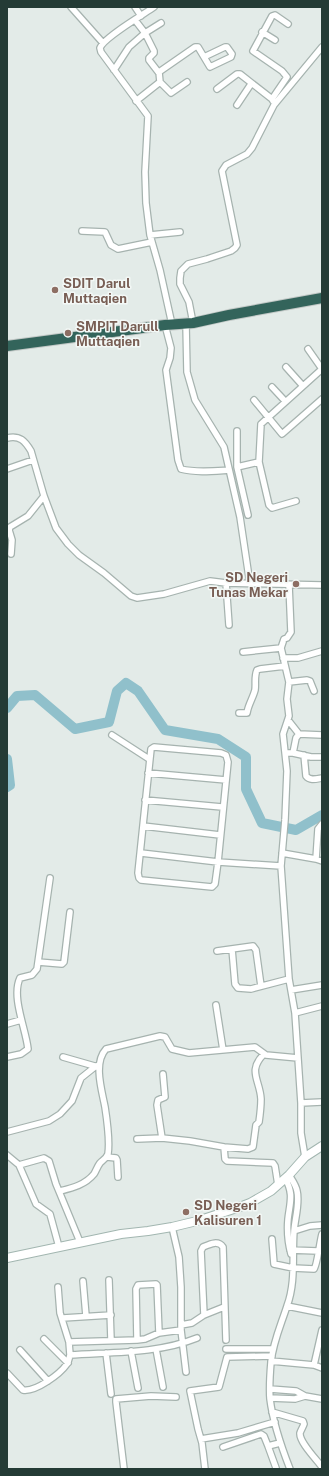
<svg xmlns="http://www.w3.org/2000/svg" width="329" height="1476" font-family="'Public Sans',sans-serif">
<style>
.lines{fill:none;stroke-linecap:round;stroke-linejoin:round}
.river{stroke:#90c0cb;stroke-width:10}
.street-casing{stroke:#a6b3af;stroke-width:8}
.secondary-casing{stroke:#a2b6b0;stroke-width:10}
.highway-casing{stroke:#c2c8c6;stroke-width:12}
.street{stroke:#fff;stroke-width:5.5}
.secondary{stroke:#fff;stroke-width:8}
.highway{stroke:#33645b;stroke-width:10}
.education-dot{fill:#8d6e63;stroke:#f3f8f6;stroke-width:1.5}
.labels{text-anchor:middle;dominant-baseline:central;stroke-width:3;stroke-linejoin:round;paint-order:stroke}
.education-label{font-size:13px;font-weight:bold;fill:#785e54;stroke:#f3f8f6;text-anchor:start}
</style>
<rect width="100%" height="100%" fill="#e3ebe8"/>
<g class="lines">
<path class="river" d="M7 708 17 696 35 695 75 729 109 722 117 691 126 683 138 691 165 730 218 739 246 757V789L262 823 296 830 322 815
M7 759 10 785 7 787"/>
<defs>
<path id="street" d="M71 7 103 43
M135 7 141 16
M154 7C144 14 103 38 100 48L101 52 148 116 145 172 146 203 150 235 160 270 171 320
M262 32 275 40
M225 47H227L232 54 231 57 210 67 204 57Z
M114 70 129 47 145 33 135 20
M159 73 149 60V58L154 53V51L145 33 161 23
M160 82 171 93 187 82
M217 89 237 74H240L272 99 273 101
M272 99 287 77 282 71 253 51 272 16 275 15 288 24
M136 101 160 82 159 72 195 47H198L204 57
M237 105 251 84
M82 231 105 232 111 245 118 249 152 242
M150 235 180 232
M193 323 189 302 180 284V278L181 271 188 264 207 259 231 251 235 248 237 245 222 171 226 165 247 154 252 148 274 105 322 47
M186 324 187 372 195 400 224 447 240 517 250 584
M165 325 171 348 170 358 166 370 178 460 181 469C196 473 214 471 229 470
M308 349 322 369
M286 367 303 386
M272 387 285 401
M254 400 282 434 322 399
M237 431V467L248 515
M7 438C20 435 25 441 31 451L44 496 56 528 68 544 79 555 104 573 131 596 137 598 164 594 210 581 226 583 322 585
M237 467 259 462
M7 469 33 460
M296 501 272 508 269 505 259 462 261 424 322 369
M11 554 12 540 9 530 10 527 28 516 44 496
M226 583 229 625
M289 585 291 632 287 638 284 639 281 648 289 682 287 699 289 716 283 734 287 771 285 820 281 866 289 979 295 1013 301 1103V1133L305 1157
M243 652 281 648
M283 658H298L322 651
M289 682 307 680 310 681 314 691
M239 713H247C248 705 253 698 255 690 256 684 254 677 257 670L260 669 285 666
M288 720 299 734
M112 735 149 759
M286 753H293L296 738 299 734 322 735
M293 753 311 757H322
M304 755 306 776C310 781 316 779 322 778
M148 773 226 780
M145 800 222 807
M143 826 220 835
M141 853 218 862 215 884 212 887 141 880 139 878 138 873 151 749 154 747 221 753 226 755 228 762 218 862 281 866
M282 853 316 859 322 861
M316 859 318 829 322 824
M232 949 235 984 238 988 251 989 289 979
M217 951 253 946 256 950 261 986
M38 962 62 964 64 962 70 912
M291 990 322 985
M216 1005 223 1050
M295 1013 322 1006
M7 1024 21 1020
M7 1057 21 1054 28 1049C26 1029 11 997 20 978L32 975 37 969 50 878
M63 1057 98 1067
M163 1074 165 1097 158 1100 157 1105 162 1138 190 1141 224 1147 225 1159 227 1161 273 1163 275 1166 278 1185
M301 1103 322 1102
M7 1132 49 1121 60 1114 72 1101 81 1078 96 1066
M137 1139 162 1138
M224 1147 248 1149 253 1147 256 1125 259 1122C260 1115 261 1107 261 1099 260 1080 247 1071 264 1054
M7 1155 19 1165 36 1204 50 1214 59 1247
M107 1157 116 1158 117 1160 118 1177
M19 1165 44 1158 49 1161 56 1184 80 1242
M289 1175C292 1180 296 1185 297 1191 300 1203 295 1218 294 1231 292 1256 296 1282 287 1306 281 1325 273 1342 271 1362 270 1374 269 1387 270 1399 273 1423 281 1446 290 1469
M285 1178C294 1194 290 1202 288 1219 287 1230 288 1243 291 1254
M60 1191C72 1188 85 1185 94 1174 96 1171 97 1167 100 1163 103 1160 106 1159 108 1154 110 1141 107 1120 105 1107 102 1091 93 1063 106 1049L160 1036 165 1037 172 1049 189 1053 255 1047 266 1055 298 1058
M172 1227 179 1257 181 1287V1330L186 1372
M294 1231 310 1226 322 1225
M272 1239 274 1264 293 1268 314 1269C317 1266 320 1241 322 1234
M290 1250 318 1251
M109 1280 111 1340
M83 1281 86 1316
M58 1287 60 1313 69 1342 137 1340 145 1339 159 1333 181 1330
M287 1306 322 1313
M204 1315 201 1251 203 1247C210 1244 218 1240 223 1247L226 1340
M63 1318 111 1315
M181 1325 192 1323 204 1315 224 1307
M44 1339 68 1363
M137 1340 136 1289 138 1285 156 1284 157 1285 159 1333
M69 1342 70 1355
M156 1349 163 1387
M226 1349H273
M20 1350 48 1381
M131 1351 138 1388
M106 1353 111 1394
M271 1361 314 1365 322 1368
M314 1365 322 1330
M7 1373 23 1390C36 1392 60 1374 67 1364 69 1361 69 1358 70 1355 112 1352 157 1354 197 1338
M270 1389 296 1391 305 1396 322 1399
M270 1398 295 1399 305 1396
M272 1412 303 1421 304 1424C303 1427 301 1430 300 1433 299 1442 317 1460 322 1467
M201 1439 238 1433 275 1422
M268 1446 276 1468
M223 1447 261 1434 264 1436 268 1446 280 1443
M124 1469 116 1402V1399L151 1396 176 1397
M205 1469 202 1443 198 1429 190 1391 219 1387 227 1357 272 1356"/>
<path id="secondary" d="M7 1258 121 1234 148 1231 172 1227 197 1221 237 1208 250 1203 271 1191 289 1175 305 1157 322 1146"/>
<path id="highway" d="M7 346 165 325 193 323 229 315 322 298"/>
</defs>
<use href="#street" class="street-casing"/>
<use href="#secondary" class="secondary-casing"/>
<use href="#highway" class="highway-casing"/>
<use href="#street" class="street"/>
<use href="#secondary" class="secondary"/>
<use href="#highway" class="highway"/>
</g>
<g class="education-dot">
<circle cx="55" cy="290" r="4"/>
<circle cx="68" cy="333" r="4"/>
<circle cx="296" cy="584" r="4"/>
<circle cx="186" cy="1212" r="4"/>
</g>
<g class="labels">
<g class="education-label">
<text x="63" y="283">SDIT Darul<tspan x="63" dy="15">Muttaqien</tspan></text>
<text x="76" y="326">SMPIT Darull<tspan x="76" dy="15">Muttaqien</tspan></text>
<text x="288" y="577" text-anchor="end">SD Negeri<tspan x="288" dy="15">Tunas Mekar</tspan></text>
<text x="194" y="1205">SD Negeri<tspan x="194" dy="15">Kalisuren 1</tspan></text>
</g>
</g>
<rect width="329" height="1476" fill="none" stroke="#243b35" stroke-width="16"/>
</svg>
